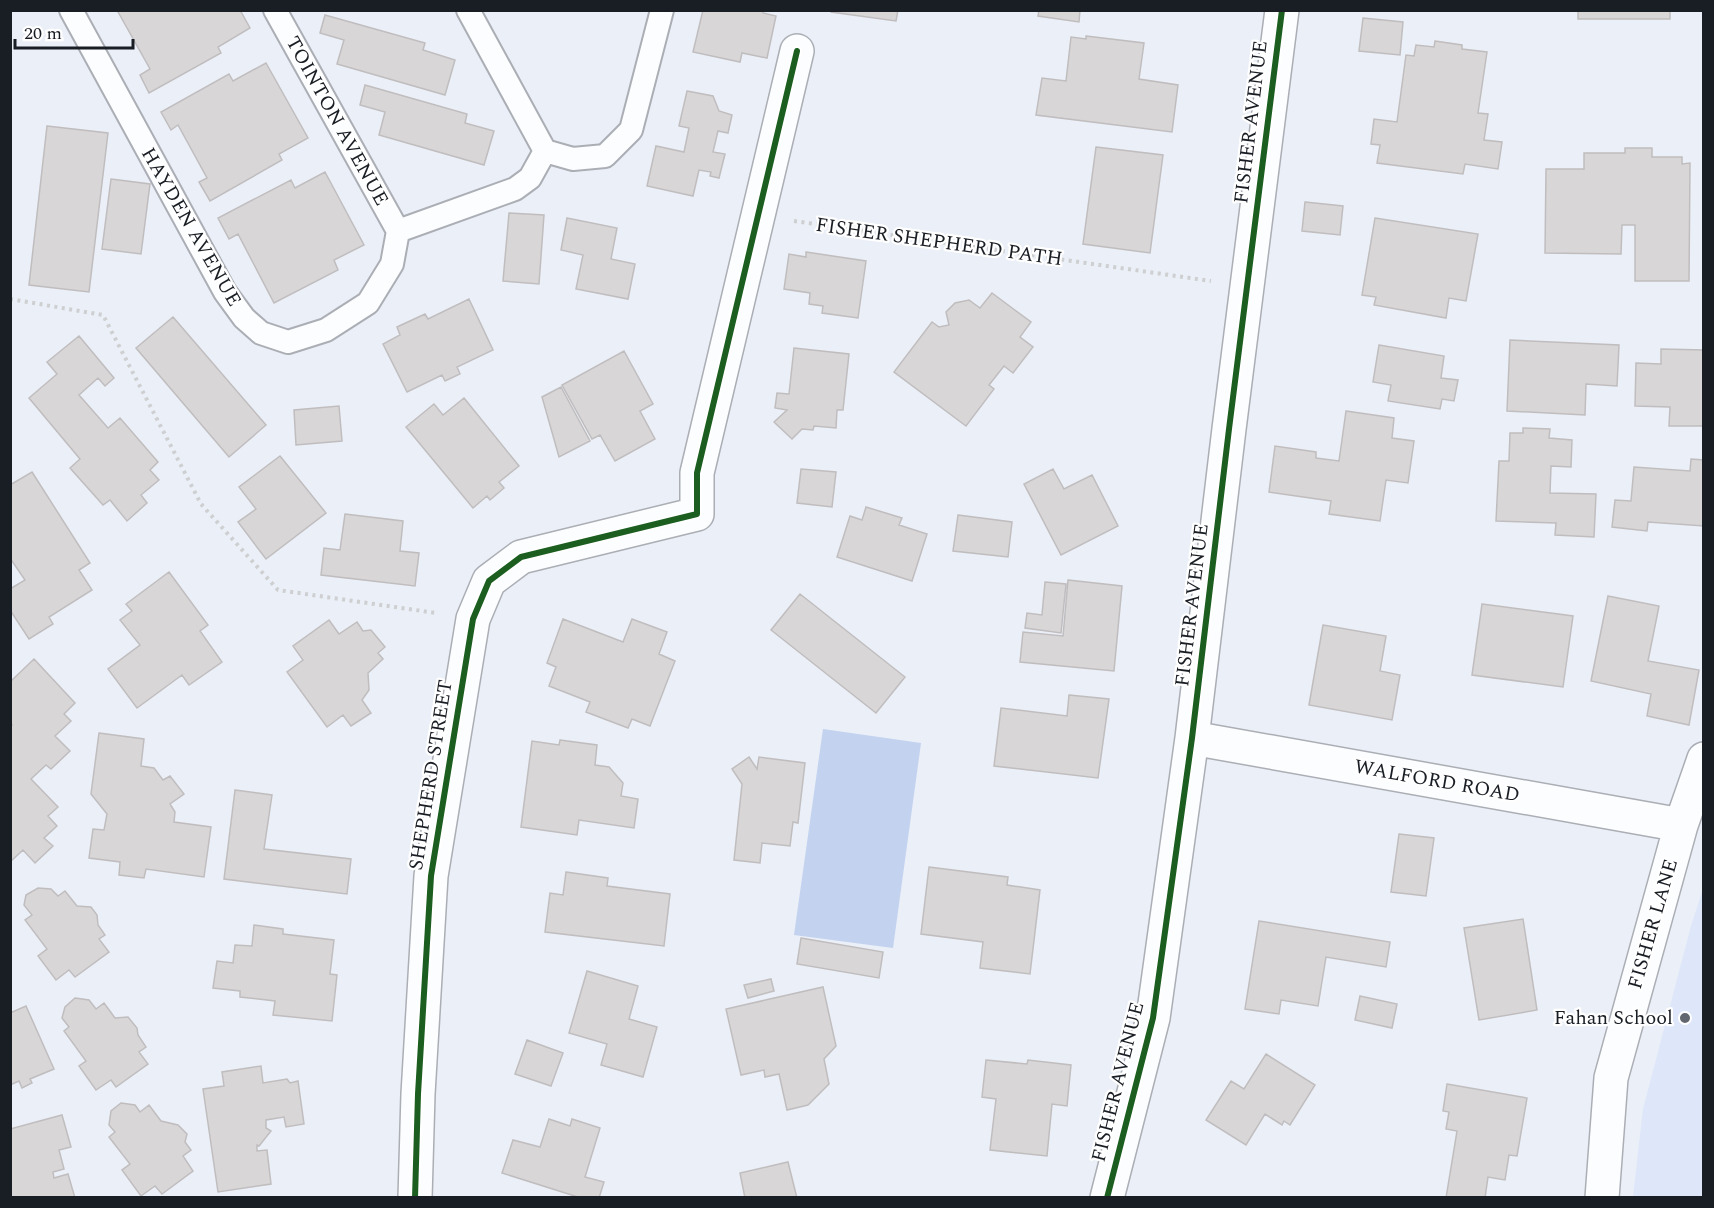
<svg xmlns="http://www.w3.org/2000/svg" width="1714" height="1208" font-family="Spectral,serif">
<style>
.built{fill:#dde7f9}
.pitch{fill:#c2d2ef}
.building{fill:#d9d6d8;stroke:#c0bdbf;stroke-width:1.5}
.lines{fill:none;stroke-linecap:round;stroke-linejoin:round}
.lane-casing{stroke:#abaeb5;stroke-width:26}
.street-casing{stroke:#abaeb5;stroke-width:36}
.path{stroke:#cdcfd1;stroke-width:4;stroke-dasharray:3 4.5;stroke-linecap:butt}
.lane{stroke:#fcfdfe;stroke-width:22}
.street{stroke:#fcfdfe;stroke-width:33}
.cycleway-casing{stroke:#fff;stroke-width:10}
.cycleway{stroke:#1b5e20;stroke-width:6}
.poi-dot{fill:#62666e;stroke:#fff;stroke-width:2}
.labels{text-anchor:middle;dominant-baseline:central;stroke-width:4.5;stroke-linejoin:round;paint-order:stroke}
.street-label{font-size:20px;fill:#191d24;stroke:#fff}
.poi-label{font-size:20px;fill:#191d24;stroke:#fff;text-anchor:end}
</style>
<rect width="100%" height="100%" fill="#ebeff7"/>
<path class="built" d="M1703 889V1197H1633L1643 1109 1691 926Z"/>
<path class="pitch" d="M823 729 921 743 893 948 794 935Z"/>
<path class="building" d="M117 10H240L250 28 218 47 221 53 149 93 140 75 150 69Z
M703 10H763V13L776 16 767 58 742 53 740 62 693 52Z
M831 10H898L896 21 831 12Z
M1039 10H1080L1079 22 1038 16Z
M1578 10H1670V19H1578Z
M325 15 425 43 423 50 455 60 445 95 337 64 344 40 320 33Z
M1363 18 1403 22 1400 55 1359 51Z
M1086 36 1144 43 1139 79 1178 85 1172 132 1036 115 1042 78 1066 81 1071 37 1086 39Z
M1435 41 1462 45V49L1487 52 1478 113 1488 114 1484 140 1502 142 1498 169 1465 164 1463 174 1377 163 1380 145 1371 144 1374 119 1397 122 1406 55 1414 56 1416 45 1434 47Z
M266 63 308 138 279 154 282 160 210 201 199 182 207 178 178 125 171 130 161 112 229 74 233 81Z
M365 85 467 114 465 123 494 131 484 165 379 135 385 112 360 105Z
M687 91 713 96 719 111 732 115 728 133 718 131 713 152 725 154 719 178 710 176 711 172 699 170 693 196 647 186 656 146 684 152 689 128 679 126Z
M47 126 108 133 89 292 29 285Z
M1096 147 1163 155 1150 253 1083 244Z
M1625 148H1652V157H1682V164L1690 163 1689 281H1635V225H1622L1621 254 1545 253 1546 169H1584V153H1625Z
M325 172 364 245 334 260 338 270 274 303 238 234 229 239 218 218 291 180 295 188Z
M111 179 150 184 141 254 102 249Z
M1305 202 1343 206 1340 235 1302 231Z
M509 213 544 215 539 284 503 281Z
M567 218 617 228 611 259 635 264 628 299 576 289 583 255 561 250Z
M1375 218 1478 234 1466 301 1449 298 1446 318 1374 305 1376 297 1362 295Z
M806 252 866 261 858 318 822 313 823 306 809 304 810 293 784 289 789 254 806 257Z
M992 293 1031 322 1020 337 1033 347 1013 373 1004 366 989 385 994 389 966 426 894 372 932 322 939 327 949 325 946 312 955 303 969 300 980 308Z
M469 299 493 350 457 367 460 374 445 381 442 375 407 392 383 344 400 335 397 327 425 314 428 319Z
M173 317 266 425 229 457 136 348Z
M79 336 114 378 105 386 98 378 79 395 108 428 120 418 158 462 150 470 159 480 141 495 147 503 127 521 110 500 103 505 70 468 80 459 29 398 57 374 47 362Z
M1510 340 1619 345 1617 386 1586 384 1585 415 1507 411Z
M1379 345 1444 356 1441 378 1458 380 1454 401 1442 399 1440 409 1388 401 1391 385 1373 382Z
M794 348 849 354 843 410H837L836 428 814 426 813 430 802 429 792 439 774 422 787 410 775 408 777 393 789 394Z
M1661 349 1704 350V426H1669L1670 407 1635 406 1636 363 1661 364Z
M624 351 653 404 640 411 655 439 615 461 600 435 592 439 562 385Z
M561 387 590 441 559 457 542 397Z
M464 398 519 466 499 482 504 488 490 500 487 496 473 508 406 427 434 404 443 415Z
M339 406 342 441 296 445 294 410Z
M1346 411 1394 418 1392 438 1414 441 1408 483 1386 480 1380 521 1329 514 1331 501 1269 492 1275 446 1316 452V458L1339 461Z
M1523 428 1550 429 1549 438 1572 440 1571 467 1551 466 1550 493 1596 494 1594 537 1555 535 1556 523 1496 521 1499 461H1509L1510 433H1523Z
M280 456 326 513 266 559 238 522 256 509 239 487Z
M1691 459 1704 460V526L1648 522 1647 531 1612 527 1615 500 1631 501 1634 467 1690 471Z
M801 469 836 472 832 507 797 503Z
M1053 469 1064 489 1092 475 1118 526 1061 555 1024 484Z
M32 472 90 563 79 570 92 590 49 617 53 624 29 639 10 610V589L25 580 10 558V485Z
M866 507 902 518 899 525 927 534 912 581 837 557 850 516 862 520Z
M345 514 403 521 400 551 419 553 415 586 321 575 324 548 340 550Z
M958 515 1012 522 1008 557 953 551Z
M169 572 208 625 200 631 222 662 189 685 182 675 137 708 108 669 140 645 120 620 132 611 126 604Z
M1068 580 1122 586 1114 671 1020 662 1023 632 1063 636Z
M1045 582 1066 584 1061 633 1025 628 1027 613 1042 615Z
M800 594 905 677 876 713 771 630Z
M1608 596 1659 606 1648 661 1699 670 1689 725 1647 716 1651 694 1591 681Z
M1482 604 1573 616 1563 687 1472 675Z
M563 619 623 642 632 619 667 632 659 654 675 661 650 726 632 719 628 728 586 712 590 702 549 686 556 667 547 663Z
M329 620 339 634 357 622 363 631 371 630 385 647 378 653 383 659 368 673 369 690 362 700 371 713 351 726 343 715 327 727 287 672 303 660 293 646Z
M1323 625 1386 636 1380 671 1400 675 1392 720 1309 705Z
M34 659 75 703 64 714 71 721 55 736 70 751 51 769 46 765 31 779 58 807 48 816 57 826 44 838 53 846 35 863 23 850 10 862V726L12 725 10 723V682Z
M1069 695 1109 699 1098 778 994 766 1001 708 1067 716Z
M99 733 144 739 141 766 154 768 163 780 170 776 184 794 170 804 175 812 174 822 211 827 204 877 146 869 144 878 119 875 120 862 89 858 93 829 104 830 107 814 91 794Z
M560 740 597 745 595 765 609 767 623 783 621 796 638 799 634 828 579 820 577 835 521 827 532 741 559 745Z
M749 757 757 769 759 757 805 763 798 823 793 822 790 846 762 843 760 863 734 860 742 784 732 769Z
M235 790 272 795 264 849 351 859 347 894 224 879Z
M1399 834 1434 838 1426 896 1391 892Z
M929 867 1008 877 1007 885 1040 890 1030 974 980 968 983 942 921 934Z
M566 872 608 878 607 886 670 894 664 946 545 932 550 893 563 895Z
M38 888 51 889 58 896 65 891 77 906 91 907 97 915 98 925 105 935 99 939 109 952 75 977 69 970 56 980 38 956 47 949 25 920 32 915 24 905 26 895Z
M1523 919 1537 1010 1479 1020 1464 928Z
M1259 921 1390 942 1386 967 1326 957 1318 1006 1281 1000 1279 1014 1245 1009Z
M254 925 283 929V934L334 940 330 974 337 975 332 1021 273 1015 275 1001 240 997V991L213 988 217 961 233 963 235 945 252 946Z
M801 938 883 952 879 978 797 964Z
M587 971 638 986 629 1019 657 1027 643 1077 601 1065 607 1044 569 1033Z
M771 979 774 991 748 998 744 985Z
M823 987 836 1046 824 1059 829 1084 808 1105 787 1110 779 1074 765 1077 764 1070 741 1075 726 1009Z
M1360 996 1397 1004 1392 1028 1355 1020Z
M75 998 89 1000 96 1009 104 1003 115 1018 128 1017 137 1028 138 1035 146 1047 139 1052 148 1064 116 1087 111 1080 96 1090 79 1066 86 1061 64 1031 69 1027 62 1018 65 1007Z
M26 1006 54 1069 30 1079 32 1083 22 1088 19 1081 10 1085V1013Z
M527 1040 563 1053 551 1086 515 1074Z
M1266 1054 1315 1085 1290 1125 1284 1121 1282 1125 1265 1114 1246 1145 1206 1120 1231 1081 1244 1089Z
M986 1060 1027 1064 1028 1060 1071 1065 1067 1106 1052 1104 1047 1156 990 1150 996 1099 982 1097Z
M261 1066 263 1083 287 1079 290 1083 298 1081 304 1124 286 1127 284 1117 266 1120V1128L271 1131 259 1146 257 1145V1151L267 1150 271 1184 218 1192 203 1089 224 1086 222 1072Z
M1447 1084 1527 1098 1517 1156 1509 1155 1505 1180 1488 1177 1485 1198H1446L1457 1131 1446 1129 1449 1112 1443 1111Z
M121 1103 135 1105 140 1112 149 1105 161 1121 178 1125 187 1134 185 1142 191 1150 183 1156 193 1171 162 1194 155 1186 141 1196 122 1170 130 1164 109 1137 115 1132 109 1125 111 1111Z
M62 1115 71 1147 59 1150 64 1169 53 1172 54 1178 68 1174 75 1198H10V1129Z
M549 1119 570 1126 572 1119 600 1128 585 1177 604 1182 599 1198H581L502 1173 513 1140 540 1147Z
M788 1162 797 1198H745L740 1173Z"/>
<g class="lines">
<defs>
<path id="lane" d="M71 10 225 292 244 318 261 333 288 342 326 330 368 303 392 264 398 231 515 189 530 178 545 151
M275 10 398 231
M468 10 545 151 573 159 605 156 631 130 662 10"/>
<path id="street" d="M1192 738 1681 825
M415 1198 418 1094 431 876 473 619 489 581 521 557 697 514V473L797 51
M1107 1198 1153 1018 1192 738 1229 429 1282 10
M1602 1198 1611 1078 1681 825 1704 759"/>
</defs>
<use href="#lane" class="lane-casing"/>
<use href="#street" class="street-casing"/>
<path class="path" d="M794 221 1211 281
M10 299 103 315 201 504 278 590 436 613"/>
<use href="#lane" class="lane"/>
<use href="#street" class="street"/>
<defs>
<path id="cycleway" d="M415 1198 418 1094 431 876 473 619 489 581 521 557 697 514V473L797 51
M1107 1198 1153 1018 1192 738 1229 429 1282 10"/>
</defs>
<use href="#cycleway" class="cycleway-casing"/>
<use href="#cycleway" class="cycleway"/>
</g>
<circle class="poi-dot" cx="1685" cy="1018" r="6"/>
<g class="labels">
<g class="street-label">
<text transform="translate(337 121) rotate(61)">TOINTON AVENUE</text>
<text transform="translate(1251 122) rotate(-83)">FISHER AVENUE</text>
<text transform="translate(191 227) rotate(60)">HAYDEN AVENUE</text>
<text transform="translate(939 242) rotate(8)">FISHER SHEPHERD PATH</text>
<text transform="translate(1192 605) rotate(-83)">FISHER AVENUE</text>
<text transform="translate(431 775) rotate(-81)">SHEPHERD STREET</text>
<text transform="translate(1437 781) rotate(10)">WALFORD ROAD</text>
<text transform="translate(1653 924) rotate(-74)">FISHER LANE</text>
<text transform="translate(1118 1082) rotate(-76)">FISHER AVENUE</text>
</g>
<g class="poi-label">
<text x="1673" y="1018">Fahan School</text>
</g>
</g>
<rect width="1714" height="1208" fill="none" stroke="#191d24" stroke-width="24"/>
<path d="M15 39v9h118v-9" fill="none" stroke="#191d24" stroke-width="3"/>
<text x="24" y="39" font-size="18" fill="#191d24" stroke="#ffffff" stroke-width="4.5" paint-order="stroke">20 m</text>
</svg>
